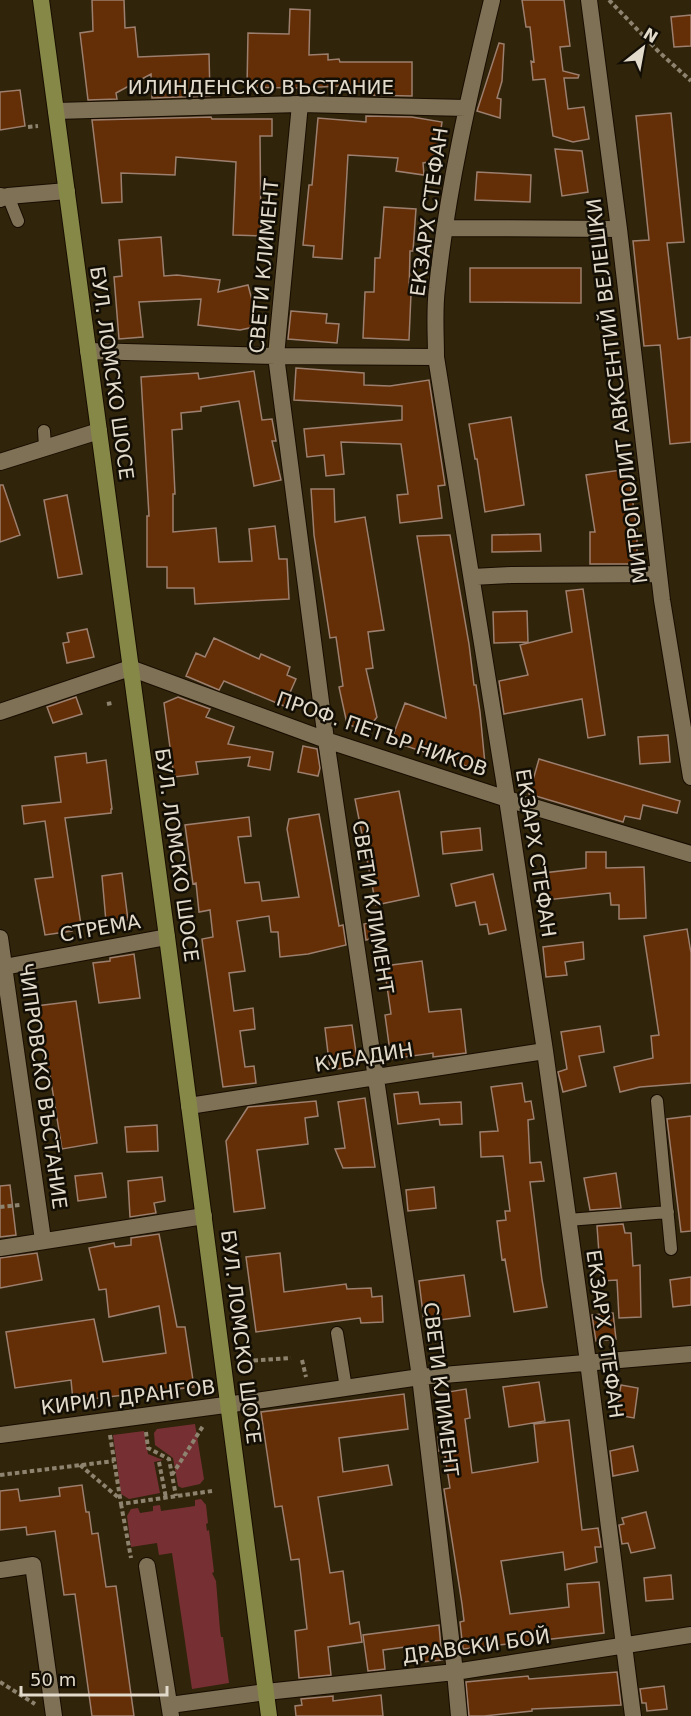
<svg xmlns="http://www.w3.org/2000/svg" width="691" height="1716" font-family="'DejaVu Sans',sans-serif">
<style>
.green{fill:#763034}
.building{fill:#642f07;stroke:#9c7f6e;stroke-width:1.5}
.lines{fill:none;stroke-linecap:round;stroke-linejoin:round}
.service-casing{stroke:#180d00;stroke-width:14}
.minor-casing{stroke:#180d00;stroke-width:18}
.primary-casing{stroke:#180d00;stroke-width:18}
.path{stroke:#8d836f;stroke-width:4;stroke-dasharray:4.5 3;stroke-linecap:butt}
.service{stroke:#7f7155;stroke-width:12}
.minor{stroke:#7f7155;stroke-width:16}
.primary{stroke:#868848;stroke-width:16}
.labels{text-anchor:middle;dominant-baseline:central;stroke-width:5;stroke-linejoin:round;paint-order:stroke}
.street-label{font-size:20px;fill:#e2dacb;stroke:#130e05}
</style>
<rect width="100%" height="100%" fill="#30240a"/>
<path class="green" d="M195 1424 204 1479 200 1484 182 1488 178 1486 173 1458 155 1445 154 1433 157 1429Z
M144 1431 148 1454 163 1460 154 1462 160 1493 129 1499 121 1494 113 1435Z
M201 1499 206 1505 208 1523 206 1524 207 1531 209 1530 214 1572 212 1573 216 1581 220 1630 221 1637H223L229 1683 192 1689 172 1553 159 1555 157 1543 131 1547 127 1516 131 1509 138 1508 140 1513 153 1511V1506L160 1505 161 1511 195 1506V1500Z"/>
<path class="building" d="M92 0H124L125 28 135 27 138 57 209 54 210 96 152 98 151 74 116 93 117 99 88 100 80 33 93 31Z
M522 0H564L570 46 560 47 563 71 579 75 578 78H564L568 109 584 107 589 139 573 142 553 136 545 79 533 80 531 61 534 62 530 27H526Z
M290 9 310 10 309 55 328 54V60L339 59 340 62H412V96L365 95V85L296 88 247 87 248 33 289 34Z
M691 15V46L674 47 671 17Z
M499 43 504 44 502 81 497 98 501 99 500 118 477 111Z
M20 90 25 126 0 130V92Z
M671 113 684 242 667 243 678 339 691 337V442L670 444 660 345 644 346 633 241 649 240 636 116Z
M366 116 412 117 442 122 436 161 423 163 424 175 396 171 398 158 348 155 342 259 313 257 314 246 303 245 309 185H312L318 118 366 122Z
M211 117 212 119H272V136H260L261 236 233 235 236 162 176 157 175 175 121 173 122 202 102 203 92 120Z
M555 149 582 151 588 192 562 196Z
M477 172 531 175 530 202 475 200Z
M384 207 416 209 413 251H410L409 294H411L409 340 363 338 365 292H374L375 258H380Z
M161 237 164 276 177 275 220 280 218 292 248 285 259 326 240 330 198 325 201 299 139 302 143 337 119 339 114 277 122 276 119 240Z
M470 268H581V303L470 302Z
M291 311 327 314 326 323 339 324 337 343 288 339Z
M296 368 364 373V385L390 386 429 380 445 485 438 486 442 518 400 523 397 495 408 494 401 444 341 442 344 474 326 476 324 455 307 457 304 429 402 420V406L294 400Z
M254 371 262 420 272 419 276 441H272L281 480 254 486 239 401 201 407V411L181 413 182 429 172 430 175 494H173V532L216 528 219 562 252 561 249 529 275 526 279 559H287L289 599 195 604 194 588H167V567H147V516H149L141 377 198 373 199 379Z
M511 417 524 505 485 512 477 459H475L469 424Z
M628 469 637 531V564H590V532H595L586 475Z
M0 485H3L20 535 0 542Z
M311 489H334L335 522 365 517 384 630 368 632 373 668 366 669 377 717 366 731 347 724 339 687 343 686 336 637 330 638 314 535Z
M67 495 82 574 58 578 44 500Z
M540 534 541 551 492 552V535Z
M450 535 469 644 474 685H476L480 712 485 764 478 770 391 741 405 703 446 718 417 536Z
M583 589 605 735 588 738 582 699 504 714 499 681 528 675 520 645 572 632 566 591Z
M527 611 528 642 494 643 493 612Z
M87 629 94 657 67 663 63 643 69 642 67 633Z
M214 638 259 659 261 654 290 667 287 675 296 679 284 706 224 681 219 690 186 676 196 653 205 657Z
M76 697 82 714 53 723 47 707Z
M178 697 210 709 206 717 234 727 228 744 273 752 270 770 248 766 250 757 196 762 198 774 174 777 164 703Z
M668 735 670 762 640 764 638 737Z
M303 746 317 749 320 768 318 776 298 772Z
M86 753 87 763 106 760 112 809H111V813L65 818 81 925 71 926 72 931 45 935 35 879 53 877 45 821 24 824 22 806 61 802 55 757Z
M539 759 680 801 677 813 643 805 640 819 625 816 623 822 529 794Z
M399 791 419 896 376 905 355 799Z
M319 814 339 926 343 925 346 945 308 954 280 957 278 932H271L269 916 237 921 245 971 229 973 234 1011 253 1008 255 1029 240 1031 245 1067 254 1066 256 1083 223 1087 203 947 202 939 213 937 210 910 199 912 196 883 193 884 185 825 249 817 251 836 238 837 245 883 259 882 262 901 299 897 287 829 289 819Z
M480 828 482 850 443 854 441 832Z
M586 852H606V868L644 867 646 918 619 919V905H611L610 893 546 900 543 873 586 868Z
M122 873 128 920 106 922 102 876Z
M493 874 506 930 489 934 487 924 480 925 475 902 456 906 451 884Z
M378 921 382 936 366 940 364 924Z
M687 929 691 953V1083L640 1087 620 1092 614 1067 653 1058 651 1036 659 1035 644 936Z
M583 942 584 959 565 962 567 975 546 977 543 947Z
M134 954 140 998 99 1003 93 963 110 961V958Z
M422 961 429 1012 461 1009 466 1053 433 1057V1053L391 1059 385 1015 391 1014 384 966Z
M76 1001 97 1143 62 1149 50 1075 49 1069H45L36 1006Z
M352 1025 358 1066 330 1070 325 1028Z
M600 1026 604 1052 579 1056 586 1086 563 1092 558 1072 567 1069 561 1032Z
M522 1083 525 1102 531 1101 534 1119 528 1120 530 1163 541 1162 544 1181 530 1182 542 1280 547 1307 514 1312 505 1259 502 1260 497 1221 506 1220 505 1211H510L503 1156 481 1157 480 1132 498 1131 491 1087Z
M418 1092 420 1104 461 1102 462 1124 440 1125 439 1119 398 1124 394 1094Z
M365 1098 375 1167 343 1168 335 1149 345 1148 338 1102Z
M316 1101 318 1116 305 1118 308 1144 257 1150 265 1208 234 1212 226 1141 248 1107Z
M691 1116V1231L681 1232 667 1119Z
M157 1125 158 1151 127 1152 125 1127Z
M102 1173 106 1197 78 1201 75 1176Z
M616 1173 621 1208 590 1210 584 1178Z
M162 1177 165 1201 154 1203 156 1213 130 1217 128 1181Z
M10 1185 16 1235 0 1237V1186Z
M434 1187 436 1208 408 1211 406 1190Z
M623 1224 625 1233H631L633 1266 640 1265 641 1317 619 1318 617 1280 601 1281 597 1226Z
M159 1234 177 1327H185L194 1387 73 1401 71 1380 15 1388 6 1332 94 1319 103 1362 166 1353 159 1306 109 1317 106 1289 99 1290 89 1248 114 1243 115 1247 131 1245V1238Z
M37 1253 42 1280 0 1288V1258Z
M280 1253 284 1292 346 1284 347 1289 371 1288 372 1297 382 1296 383 1322 361 1323 360 1318 256 1332 246 1257Z
M464 1275 470 1316 424 1322 419 1281Z
M691 1277V1305L673 1307 670 1280Z
M613 1313 616 1339 596 1341 592 1315Z
M539 1382 545 1421 509 1427 503 1387Z
M621 1385 638 1388 634 1418 616 1415Z
M466 1389 470 1418 465 1419 472 1473 538 1462 534 1424 569 1420 582 1530 598 1528 601 1547H595L597 1562 565 1570 563 1552 501 1561 510 1614 569 1607 567 1584 599 1582 604 1633 463 1649 460 1622 464 1621 462 1604 444 1489 450 1488 444 1450 439 1451 438 1436 447 1435 442 1393Z
M404 1394 408 1429 339 1438 343 1472 388 1465 392 1485 318 1497 330 1573 343 1571 350 1624 359 1622 362 1642 328 1647 331 1675 299 1678 295 1631 307 1629 299 1559 291 1560 282 1506 275 1507 261 1412Z
M633 1446 638 1471 613 1476 610 1451Z
M82 1485 86 1512H89L92 1534 98 1533 106 1587 116 1586 134 1716H92L75 1594 64 1595 55 1531 27 1535 26 1527 0 1530V1491L18 1489 20 1501 60 1496 59 1488Z
M646 1512 655 1548 631 1553 628 1543 622 1544 619 1525 624 1524 622 1518Z
M671 1575 673 1599 646 1601 644 1578Z
M439 1625 442 1660 423 1662 420 1645 383 1650 385 1669 368 1671 363 1635Z
M617 1672 621 1705 532 1709V1711L484 1716H469L466 1682 528 1676 529 1679Z
M664 1686 667 1709 647 1711 646 1703H642L640 1689Z
M381 1695 383 1716H296L295 1706 302 1705 301 1699 333 1696V1701Z"/>
<g class="lines">
<defs>
<path id="service" d="M1 194 8 196 18 221
M44 431 45 447
M657 1101 671 1249
M568 1220 668 1212
M337 1333 346 1388"/>
<path id="minor" d="M492 0C469 95 447 191 437 288 434 311 436 334 436 357L507 799 545 1051 588 1362 633 1716
M589 0 619 229 662 600 691 777
M300 104 276 356 326 740 420 1377 455 1672 459 1716
M56 111 300 104 466 108
M0 199 8 196 67 191
M445 228 619 229
M88 351 276 356 436 357
M0 462 99 431
M472 577 511 575 659 574
M0 712 130 668 326 740 507 799 691 854
M0 938 43 1240
M4 967 167 937
M189 1106 545 1051
M0 1248 204 1216
M0 1435 263 1400 420 1377 691 1354
M147 1566 171 1716
M0 1570 33 1565 54 1716
M170 1705 266 1692 455 1672 691 1635"/>
<path id="primary" d="M41 0 167 937 269 1716"/>
</defs>
<use href="#service" class="service-casing"/>
<use href="#minor" class="minor-casing"/>
<use href="#primary" class="primary-casing"/>
<path class="path" d="M609 0 658 51 691 81
M28 127 38 126
M107 704 112 703
M0 1207 20 1205
M302 1360 306 1377
M246 1361 291 1358
M146 1432 148 1448 169 1459 176 1496
M110 1435 121 1504 212 1491
M159 1462 166 1498
M80 1465 120 1499
M0 1475 114 1461
M172 1475 203 1426
M121 1504 131 1558
M0 1682 35 1704"/>
<use href="#service" class="service"/>
<use href="#minor" class="minor"/>
<use href="#primary" class="primary"/>
</g>
<g class="labels">
<g class="street-label">
<text x="261" y="87">ИЛИНДЕНСКО ВЪСТАНИЕ</text>
<text transform="translate(429 212) rotate(-82)">ЕКЗАРХ СТЕФАН</text>
<text transform="translate(264 266) rotate(-85)">СВЕТИ КЛИМЕНТ</text>
<text transform="translate(112 373) rotate(82)">БУЛ. ЛОМСКО ШОСЕ</text>
<text transform="translate(617 391) rotate(-97)">МИТРОПОЛИТ АВКСЕНТИЙ ВЕЛЕШКИ</text>
<text transform="translate(382 734) rotate(19)">ПРОФ. ПЕТЪР НИКОВ</text>
<text transform="translate(536 853) rotate(81)">ЕКЗАРХ СТЕФАН</text>
<text transform="translate(177 855) rotate(82)">БУЛ. ЛОМСКО ШОСЕ</text>
<text transform="translate(373 907) rotate(81)">СВЕТИ КЛИМЕНТ</text>
<text transform="translate(100 928) rotate(-10)">СТРЕМА</text>
<text transform="translate(364 1057) rotate(-9)">КУБАДИН</text>
<text transform="translate(43 1086) rotate(82)">ЧИПРОВСКО ВЪСТАНИЕ</text>
<text transform="translate(605 1334) rotate(82)">ЕКЗАРХ СТЕФАН</text>
<text transform="translate(241 1337) rotate(83)">БУЛ. ЛОМСКО ШОСЕ</text>
<text transform="translate(441 1389) rotate(83)">СВЕТИ КЛИМЕНТ</text>
<text transform="translate(128 1397) rotate(-7)">КИРИЛ ДРАНГОВ</text>
<text transform="translate(476 1646) rotate(-8)">ДРАВСКИ БОЙ</text>
</g>
</g>
<g transform="translate(643 48) rotate(31)" stroke="#130e05" stroke-width="4.5" paint-order="stroke">
<path d="M0-4.5L10 22L0 15L-10 22Z" fill="#e2dacb"/>
<text y="-9" font-size="16" font-weight="bold" text-anchor="middle" fill="#e2dacb">N</text>
</g>
<path d="M21 1686v9h146v-9" fill="none" stroke="#e2dacb" stroke-width="3"/>
<text x="30" y="1686" font-size="18" fill="#e2dacb" stroke="#130e05" stroke-width="4.5" paint-order="stroke">50 m</text>
</svg>
